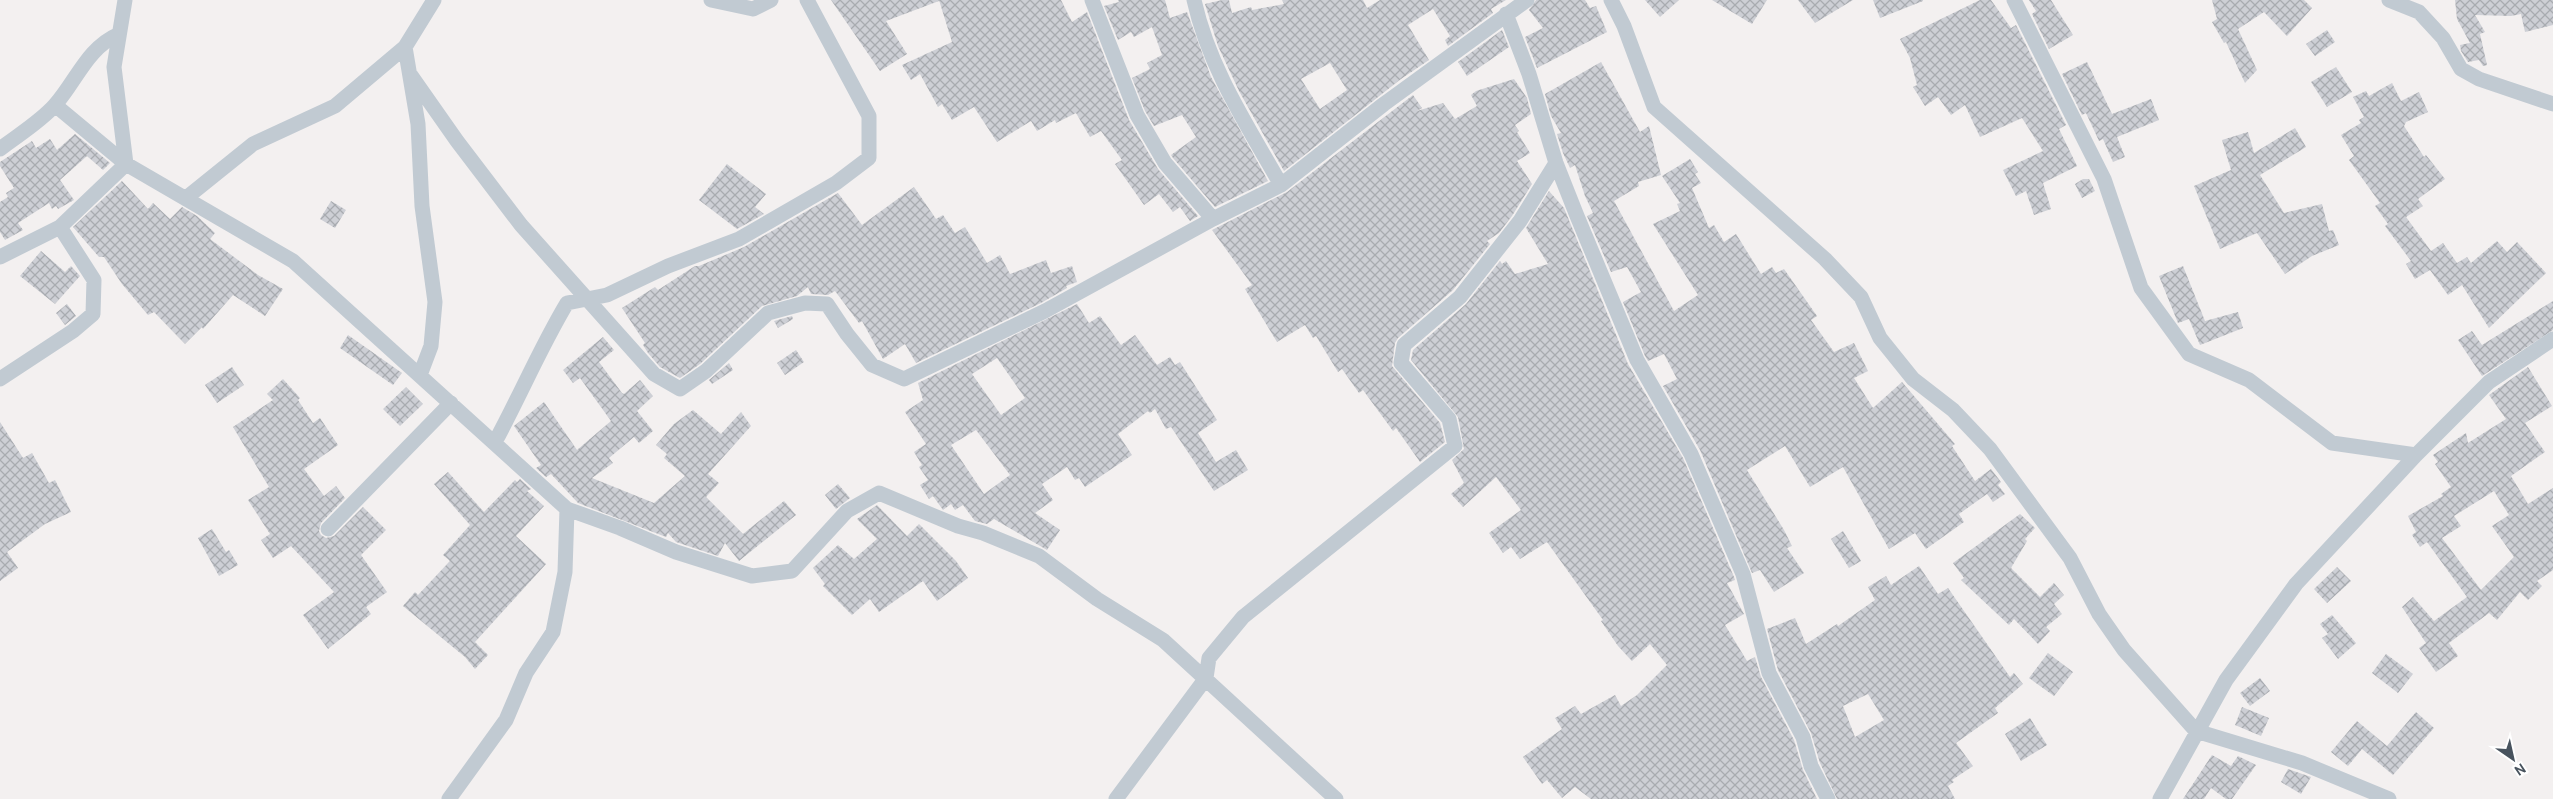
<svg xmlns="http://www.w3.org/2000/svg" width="2553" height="799" font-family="Cabin,sans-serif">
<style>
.building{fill:url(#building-cross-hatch);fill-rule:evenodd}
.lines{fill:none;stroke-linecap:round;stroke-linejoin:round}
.minor{stroke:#c1cad2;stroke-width:15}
</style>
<defs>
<pattern id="building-cross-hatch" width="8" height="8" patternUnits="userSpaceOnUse" patternTransform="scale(1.25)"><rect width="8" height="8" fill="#cdcfd5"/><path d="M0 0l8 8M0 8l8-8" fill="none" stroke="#a8abb0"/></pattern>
</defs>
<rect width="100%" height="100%" fill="#f3f0f0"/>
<path class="building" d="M831 0H939V1L886 21 907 54 880 71Z
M939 0H1061L1072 22 1087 12 1129 120 1158 169 1198 216 1190 221 1180 207 1173 212 1159 194 1144 205 1115 164 1122 160 1101 131 1090 137 1076 113 1056 123 1055 120 1037 131 1031 121 997 142 974 107 952 120 942 104 938 107 920 74 911 80 902 65 952 42Z
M1118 0H1165L1170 18 1187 12 1211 77 1268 181 1215 207 1173 158 1171 155 1196 137 1182 115 1154 126 1145 111 1132 78 1150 69 1147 63 1162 55 1152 27 1134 37 1131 32 1118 40 1104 6 1119 2Z
M1222 0H1229L1232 13 1251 7 1252 10 1284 4 1282 0H1363L1367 8 1380 0H1506L1491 9 1493 13 1448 46 1445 40 1450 36 1433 9 1408 25 1429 60 1401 79 1284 171 1239 91 1218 46 1205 4ZM1330 63 1347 90 1320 109 1301 79Z
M1536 0H1585L1590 8 1596 6 1607 32 1537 68 1525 37 1543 28 1529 10Z
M1645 0H1679L1660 17Z
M1712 0H1767L1752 24Z
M1798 0H1853L1815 23Z
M1873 0H1923V1L1880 18Z
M1980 0H1991L2011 28 2016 25 2066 125 2059 129 2077 166 2043 183 2051 209 2034 215 2026 191 2016 196 2003 170 2043 151 2022 118 1980 137 1965 105 1951 115 1938 97 1925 106 1913 87 1917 85 1910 58 1900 39Z
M2029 0H2051L2073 35 2049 49 2032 14 2036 11Z
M2212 0H2304L2312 8 2287 36 2264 12 2238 29 2257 70 2245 83 2226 42 2224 43 2212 22 2217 19Z
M2455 0H2553V25L2525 32 2521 14 2511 16 2475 15 2485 32 2480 34 2487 65 2483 66 2479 60 2468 62 2461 51 2460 45 2470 43 2457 19Z
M1502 30 1509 47 1467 76 1458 62Z
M2327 30 2335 42 2315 56 2306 44Z
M1601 62 1640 132 1649 126 1661 175 1638 182 1639 186 1614 201 1674 311 1698 295 1653 224 1680 211 1677 204 1680 203 1662 176 1690 159 1698 172 1695 174 1701 183 1692 188 1709 228 1714 225 1724 242 1736 234 1761 274 1772 267 1776 273 1784 269 1817 316 1811 320 1834 352 1854 343 1868 371 1854 378 1873 408 1902 382 1955 444 1952 446 1975 481 1991 469 2001 482 1998 485 2005 494 1993 502 1987 494 1959 514 1964 522 1926 549 1915 533 1889 549 1843 467 1810 487 1785 446 1747 470 1784 530 1792 546 1787 548 1804 573 1774 592 1760 570 1752 573 1700 450 1663 386 1677 379 1664 354 1648 361 1645 356 1623 302 1641 292 1627 267 1611 272 1587 216 1593 213 1585 196 1575 165 1570 168 1563 153 1557 134 1561 133 1551 116 1545 94Z
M2087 62 2112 114 2151 99 2159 120 2117 137 2125 157 2113 162 2103 139 2099 141 2086 113 2082 115 2062 74Z
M2336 67 2352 92 2327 107 2311 82Z
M1514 79 1527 98 1531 114 1515 125 1519 131 1517 132 1530 153 1517 161 1532 184 1512 216 1499 233 1487 241 1490 244 1453 290 1398 338 1395 343 1392 366 1440 423 1445 442 1420 462 1396 428 1393 431 1363 390 1359 393 1342 369 1338 372 1316 336 1313 338 1305 325 1277 342 1245 289 1252 285 1212 230 1287 192 1413 95 1422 108 1417 111 1443 103 1455 119 1477 106 1471 95 1476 91Z
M2392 83 2401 101 2419 92 2428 112 2406 122 2404 126 2424 157 2426 155 2445 179 2418 199 2423 206 2406 217 2431 251 2443 243 2457 263 2467 257 2471 263 2497 241 2507 252 2517 242 2546 273 2489 328 2462 285 2448 295 2430 270 2415 279 2406 264 2411 261 2385 226 2388 224 2375 206 2380 203 2349 160 2354 156 2341 135 2361 123 2359 120 2364 117 2353 97 2366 91 2369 96Z
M2295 128 2306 147 2260 175 2284 213 2322 204 2329 231 2333 230 2339 245 2312 256 2285 274 2257 233 2220 249 2194 186 2231 170 2222 140 2248 132 2254 153Z
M75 134 110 163 103 170 87 156 60 180 74 200 58 209 56 206 52 209 49 203 18 223 23 230 5 240 0 232V202L8 197 6 193 14 188 0 166V162L32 141 36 148 50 139 57 150Z
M727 164 766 194 755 207 764 214 737 229 699 200Z
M2083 179H2089L2095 191 2082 198 2075 184Z
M122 181 148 209 153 203 170 219 182 207 197 216 215 233 210 239 258 275 283 289 265 316 233 295 203 329 202 327 185 344 154 312 148 315 122 284 104 257H99L73 227Z
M914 187 936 219 943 215 955 233 965 227 987 263 1000 255 1010 274 1046 260 1051 273 1072 266 1077 282 1066 286 1067 288 1041 303 916 363 905 344 883 359 862 321 859 323 835 291 828 295 811 294 808 287 797 296 762 306 700 364 680 378 660 367 648 353 643 345 645 343 622 308 655 287 658 290 695 266H699L744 247 838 193 862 225Z
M1549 191 1564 208 1628 364 1683 458 1734 577 1735 580 1727 583 1744 614 1725 625 1747 661 1755 657 1761 677 1794 740 1803 770 1817 799H1591L1575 787 1562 798 1547 780 1542 784 1523 757 1562 729 1555 718 1575 706 1581 714 1615 695 1621 706 1637 695 1667 665 1650 644 1632 661 1618 646 1601 621 1603 620 1547 542 1520 559 1511 547 1503 553 1489 533 1521 510 1496 477 1463 507 1451 494 1464 483 1452 460 1464 449 1458 417 1411 360 1413 350 1466 304 1500 261 1502 264 1506 261 1515 274 1548 264 1526 228Z
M331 201 346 210 335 228 320 219Z
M41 251 65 272 71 266 80 276 55 304 20 276Z
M2183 266 2205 321 2238 312 2243 328 2200 345 2189 319 2178 323 2159 276Z
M2553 301V330L2482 376 2458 340 2472 331 2482 345Z
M67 304 76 316 65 325 56 313Z
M1077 304 1089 323 1100 316 1121 345 1135 335 1157 365 1170 357 1175 365 1180 362 1217 420 1198 433 1216 462 1236 450 1248 470 1214 491 1171 427 1166 429 1155 409 1150 413 1148 411 1118 434 1132 455 1085 487 1079 478 1075 480 1067 467 1042 484 1053 500 1035 513 1060 530 1047 550 994 519 987 524 975 521 963 505 955 510 951 504 943 510 933 496 929 499 920 485 928 480 919 467 922 465 914 452 926 444 905 412 923 400 918 383ZM997 358 1025 398 1001 415 972 374ZM976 430 1010 475 984 494 951 445Z
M792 316 793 319 778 328 774 321Z
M348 335 402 373 393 385 340 348Z
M603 337 614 350 599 362 622 393 624 394 640 380 653 396 637 411 653 431 639 443 634 437 609 458 613 463 592 478 654 503 685 476 664 458 667 454 656 445 674 424 693 410 721 434 741 412 751 426 708 474 719 483 706 497 743 534 784 501 796 515 739 561 725 543 718 556 676 542 668 533 666 537 578 503 551 474 546 477 536 468 541 465 514 426 544 402 577 450 611 421 580 378 573 383 563 370Z
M796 350 804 362 785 375 777 363Z
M729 363 733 370 712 384 709 380Z
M232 367 244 385 217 403 205 385Z
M2528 367 2552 406 2525 423 2545 452 2511 476 2528 504 2553 488V570L2537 581 2542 586 2528 600 2520 592 2497 620 2489 613 2449 643 2458 656 2436 672 2419 648 2426 643 2402 607 2413 597 2434 621 2467 597 2427 542 2420 547 2412 535 2416 532 2408 516 2443 496 2441 494 2451 487 2435 464 2438 462 2433 455 2466 433 2468 443 2506 419 2489 395ZM2494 491 2509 515 2492 526 2514 557 2481 590 2442 538 2461 526 2454 516Z
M283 379 300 398 298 400 313 423 320 418 338 445 304 469 324 496 336 486 345 498 321 523 319 531 321 535 326 538 334 536 363 507 386 530 361 555 387 592 366 607 371 614 328 649 303 615 334 592 291 546 273 558 261 540 270 534 248 500 269 487 233 427 273 400 267 394Z
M406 387 423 404 400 426 383 409Z
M0 422 23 458 32 453 49 483 55 480 71 512 45 524 7 552 18 568 0 581Z
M448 472 484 512 515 480 517 482 520 479 531 489 527 491 544 506 516 536 546 564 475 642 488 655 475 669 465 657 403 606 415 592 418 595 450 561 443 555 470 525 434 484Z
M838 484 850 498 836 509 825 495Z
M877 505 907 536 919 524 956 561 968 578 937 601 923 581 879 612 870 599 852 615 823 586 825 584 813 568 838 545 854 559 877 539 857 519Z
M2020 514 2035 528 2025 539 2027 541 2011 568 2040 597 2054 583 2064 595 2054 604 2062 614 2046 627 2050 631 2038 644 2014 619 2009 625 1961 580 1964 578 1953 563Z
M212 529 226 552 229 550 238 565 219 576 198 538Z
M1843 531 1861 561 1849 568 1831 539Z
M1919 566 1938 594 1948 588 2010 677 2014 673 2023 684 1995 708 1998 713 1956 743 1973 766 1952 780 1954 782 1948 786 1955 799H1837L1820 763 1811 733 1778 670 1767 629 1795 618 1806 644 1837 624 1838 626 1875 600 1868 587 1886 576 1891 585ZM1868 694 1884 720 1855 737 1843 706Z
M2337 567 2351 581 2327 603 2314 589Z
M2332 615 2356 643 2338 659 2322 638 2328 634 2320 624Z
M2048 653 2073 672 2054 696 2029 678Z
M2386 654 2413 674 2398 693 2372 673Z
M2260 678 2270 691 2250 706 2240 693Z
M2242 707 2269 718 2261 736 2235 725Z
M2416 712 2434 728 2393 775 2362 749 2348 766 2331 752 2357 721 2387 746Z
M2030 718 2047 745 2021 761 2005 734Z
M2212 755 2231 766 2238 756 2256 765 2232 799H2226L2211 788 2204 799H2183Z
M2288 769 2311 777 2301 794 2281 782Z"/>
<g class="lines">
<path class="minor" d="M711 0 753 9 771 0
M1092 0 1137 115 1165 163 1213 219
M1194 0C1209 68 1247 125 1281 185
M1611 0 1624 26 1654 107 1825 259 1861 297 1880 338 1913 379 1953 410 1990 449 2070 558 2099 614 2124 650 2196 731 2302 763 2389 799
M2014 0 2104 179 2141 288 2189 354 2249 380 2332 443 2416 455
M2389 0 2419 12 2443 38 2461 69 2479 79 2553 104
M1506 14 1529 74 1556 163 1577 216 1637 360 1691 454 1743 574 1769 673 1803 737 1811 766 1828 799
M405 47 418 124 422 206 435 302 431 346 420 375
M410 74 457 141 521 225 654 374 680 389 706 371 768 313 805 303 827 304 847 334 872 365 904 379 1045 311 1213 219 1281 185 1384 104 1527 0
M55 105 126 164 293 261 567 509 565 572 553 632 526 673 506 720 449 799
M0 149C18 135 40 122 55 105 77 80 87 48 119 34
M186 198 253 144 335 106 405 47 434 0
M0 257 60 227
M0 379 73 331 93 314 94 280 60 227 126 164 114 67 125 0
M495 442C520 396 540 348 567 303L607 295 668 266 739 239 836 183 869 158V116L807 0
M567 509 620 528 676 552 752 576 792 571 847 511 879 493 958 526 983 533 1039 556 1097 599 1163 640 1336 799
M328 529 451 403
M1116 799 1206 678 1209 658 1243 617 1455 446 1449 419 1401 363 1404 345 1460 297 1520 221 1556 163
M2160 799 2226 680 2296 584 2416 455 2489 382 2553 339"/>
</g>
<g transform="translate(2513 759) rotate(146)" stroke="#ffffff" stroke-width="4" paint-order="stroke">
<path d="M0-4L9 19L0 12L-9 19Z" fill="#48535e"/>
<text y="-8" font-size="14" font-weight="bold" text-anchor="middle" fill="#48535e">N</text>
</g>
</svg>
